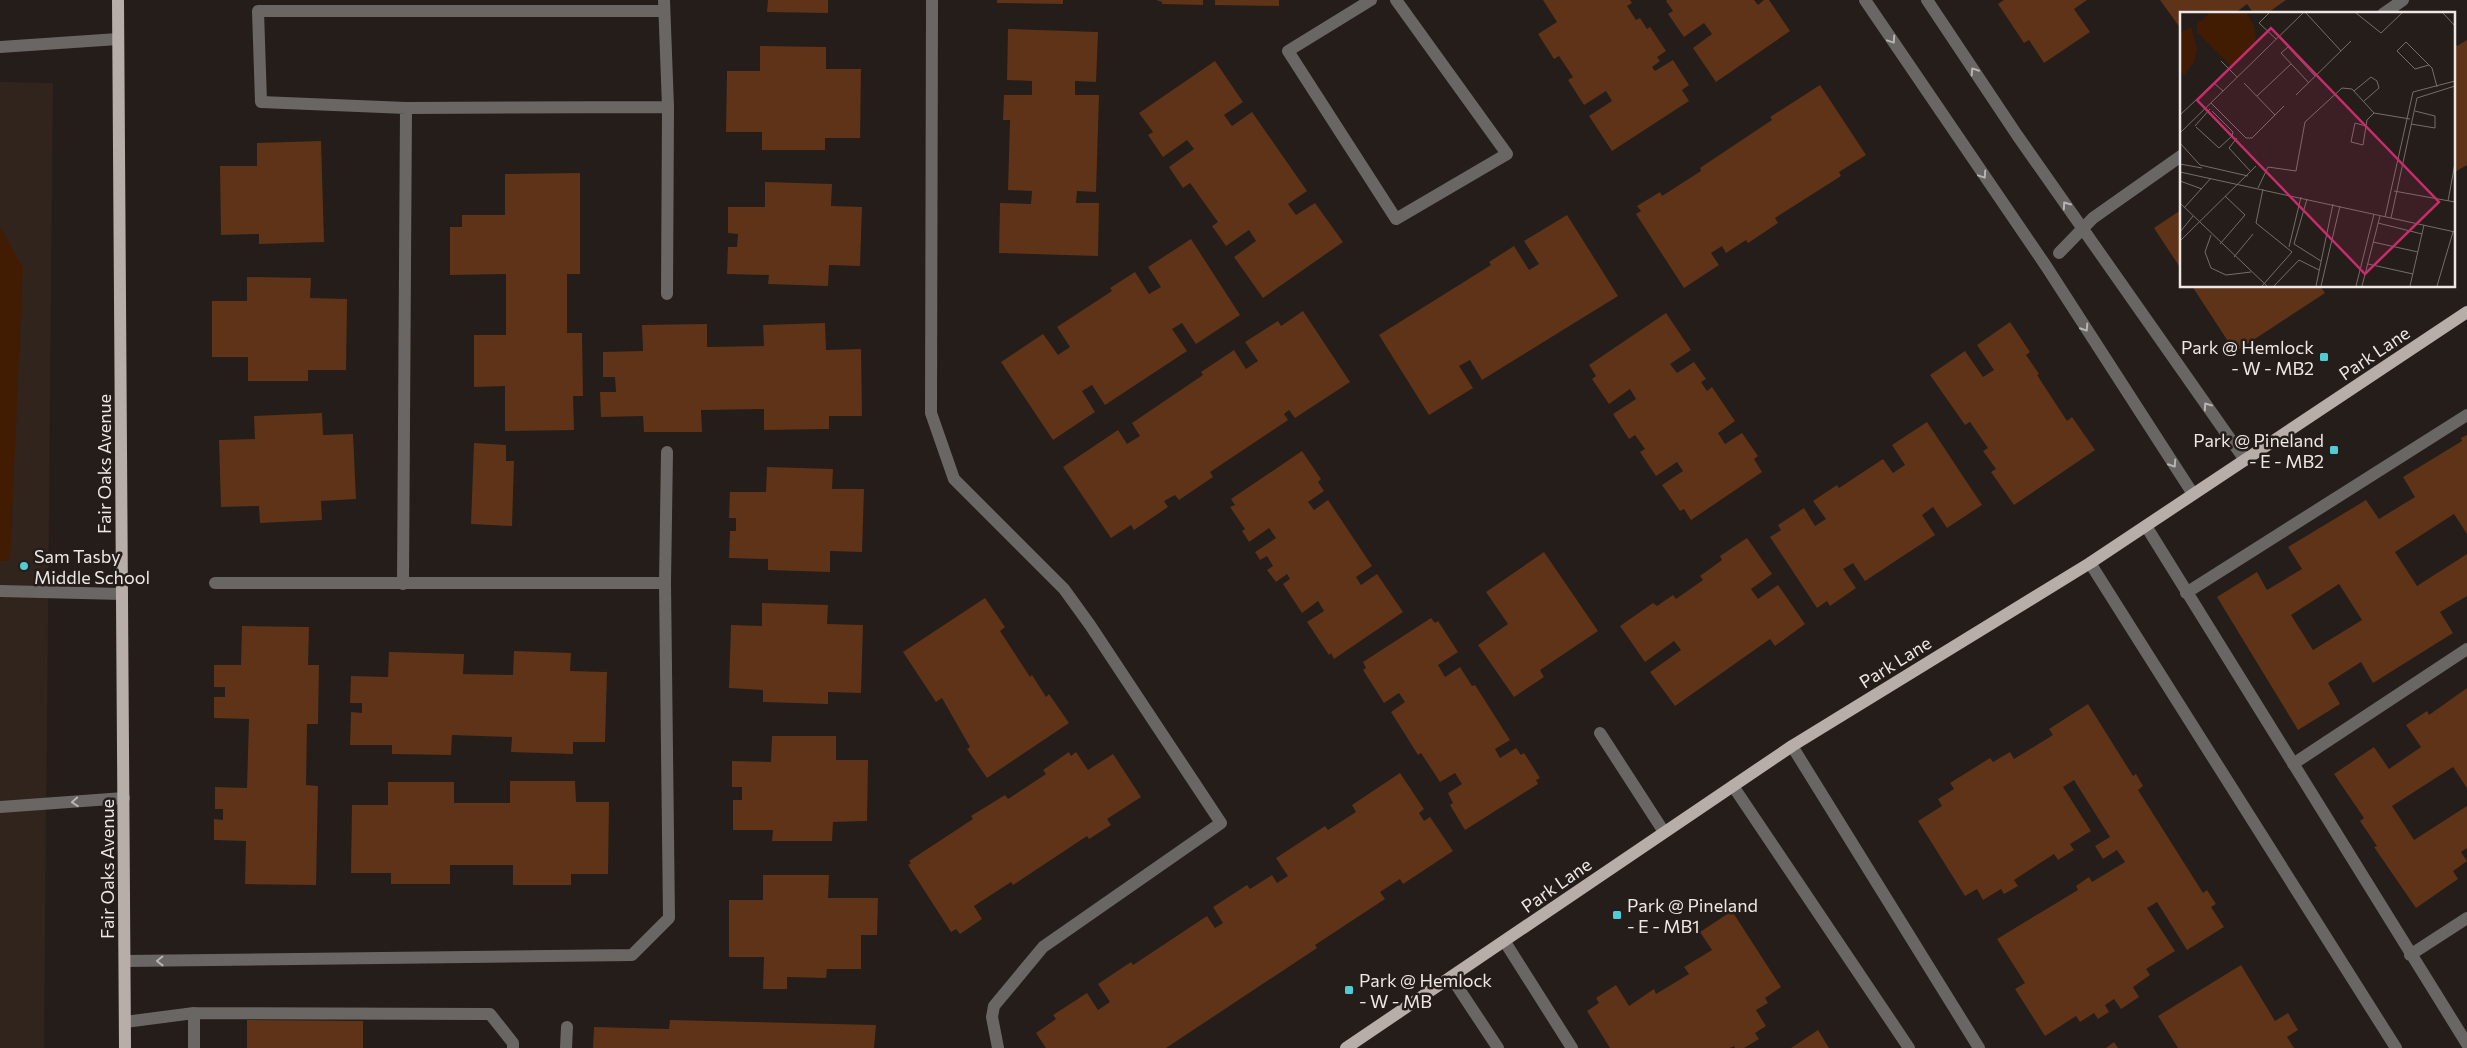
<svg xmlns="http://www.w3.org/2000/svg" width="2467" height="1048" font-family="Commissioner,sans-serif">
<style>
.built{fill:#31241d}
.green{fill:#421c02}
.building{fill:#5f3317;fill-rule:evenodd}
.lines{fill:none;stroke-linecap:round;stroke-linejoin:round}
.minor{stroke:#6a6664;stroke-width:12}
.major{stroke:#b7aeaa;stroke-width:12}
.oneway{stroke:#b9b4b1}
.poi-dot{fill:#51ccd4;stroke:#241d19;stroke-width:2}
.labels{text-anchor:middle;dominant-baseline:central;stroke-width:5;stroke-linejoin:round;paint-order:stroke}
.poi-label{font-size:18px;fill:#ede8e5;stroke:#241d19;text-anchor:start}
.street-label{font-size:18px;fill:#ede8e5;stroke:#241d19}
.inset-road{fill:none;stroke:#746e6b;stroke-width:1}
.view{fill:#c62d69;fill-opacity:0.15;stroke:#c62d69;stroke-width:2.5}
.inset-edge{fill:none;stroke:#ede8e5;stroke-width:2.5}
</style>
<rect width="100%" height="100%" fill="#241d19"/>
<path class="built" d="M0 82 53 83 44 1048H0Z"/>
<path class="green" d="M0 227 23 268 10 561H0Z"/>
<path class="building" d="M768 0H828V13L767 12Z
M997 0H1063V4L997 3Z
M1156 0H1203V5L1162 4V2Z
M1215 0H1279V6L1215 5Z
M1543 0H1630L1632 3 1627 6 1636 20 1640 18 1647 29 1650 27 1666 51 1657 57 1660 61 1652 67 1655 71 1673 60 1689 85 1682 90 1689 101 1612 151 1589 116 1612 101 1606 91 1584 105 1568 80 1573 77 1559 56 1554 59 1538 34 1557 22Z
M1667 0H1754L1758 5 1764 0H1769L1790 31 1716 82 1693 48 1712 34 1704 23 1684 37 1668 14 1673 11 1666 1Z
M2004 0H2087L2074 9 2090 32 2044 63 2029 40 2024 43 1998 4Z
M2160 0H2286L2266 14H2254L2247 4 2234 14H2181V29Z
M1008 29 1098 32 1096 82 1075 81V95H1099L1096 192 1077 191 1076 203H1099L1098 256 999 253 1000 203 1031 204 1032 191 1008 190 1010 120H1003L1004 95H1032V81L1007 80Z
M2453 40 2457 46 2467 40V165L2453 173Z
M760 46 826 47V69H861L860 138H825V150H762V132H726L727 71H760Z
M1215 61 1243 102 1224 115 1232 126 1252 112 1307 191 1288 204 1296 215 1315 203 1343 242 1263 298 1234 257 1256 241 1249 230 1226 246 1212 226 1218 222 1190 183 1183 188 1169 167 1194 149 1187 140 1163 157 1148 135 1153 132 1139 113Z
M1820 85 1866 155 1839 172 1841 176 1775 218 1778 223 1748 243 1746 240 1726 253 1722 246 1711 253 1719 265 1684 288 1636 214 1641 211 1637 206 1660 192 1662 196 1701 171 1700 168 1772 120 1770 117Z
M321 141 324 242 259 244V234L221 235 220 166H257V143Z
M580 173V274H567V333H582L583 396H573L574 430 505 431V386L474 387V335H506V274L450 275V227H462V215H505V174Z
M765 182 832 184 831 206 862 207 860 266 829 265 828 286 768 284 769 275 727 274 728 247H737L738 234 728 233V207H765Z
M2181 210V269L2154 228Z
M1567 215 1618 296 1482 380 1470 360 1459 366 1473 388 1429 415 1379 335 1491 265 1489 262 1514 246 1529 270 1539 264 1524 241Z
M1191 239 1240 315 1196 344 1182 323 1172 329 1187 351 1105 405 1092 385 1082 391 1095 412 1053 440 1001 362 1043 334 1058 355 1070 347 1057 327 1112 291 1110 288 1135 272 1149 294 1161 287 1148 267Z
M247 277 311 278 310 298 347 299 346 370H308V381H248V357H212V301H247Z
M2192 286H2320L2325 293 2235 352Z
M1303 311 1350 382 1295 418 1289 410 1284 414 1288 420 1210 472 1213 477 1179 500 1175 495 1164 501 1168 507 1134 530 1131 525 1111 538 1063 467 1118 430 1127 444 1140 436 1132 423 1203 375 1201 372 1234 350 1246 369 1258 361 1245 342 1278 321 1281 326Z
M1666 313 1691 350 1670 364 1677 373 1694 362 1706 379 1701 382 1707 391 1712 387 1735 421 1718 433 1725 444 1742 433 1758 456 1754 459 1762 472 1691 520 1684 509 1680 511 1662 485 1683 471 1677 462 1656 476 1640 452 1645 449 1635 435 1629 439 1613 414 1636 399 1630 389 1609 404 1592 379 1596 376 1589 365Z
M2010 322 2030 352 2026 355 2039 374 2037 375 2067 421 2072 417 2095 450 2014 505 1991 472 1996 469 1983 451 1988 448 1970 422 1965 425 1930 375 1965 351 1983 377 1994 370 1977 345Z
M825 323 826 350 861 349 862 416H829V429L764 430V409L701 410 702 432H644L643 416 601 417 600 392H616L615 377H603V352L643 351 642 325 707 324V347L764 346 763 325Z
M322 413 323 435 353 434 356 499 321 501 322 520 260 523 259 506 221 507 219 440 255 439 254 416Z
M1927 422 1982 505 1947 528 1933 507 1922 515 1935 535 1865 581 1853 563 1843 569 1856 588 1830 606 1827 601 1817 608 1770 537 1781 530 1778 525 1804 508 1815 526 1826 519 1813 501 1837 485 1839 488 1883 459 1893 473 1905 465 1892 445Z
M2467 435V534L2454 514 2395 552 2417 586 2467 554V596L2440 612 2453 633 2373 683 2361 662 2328 683 2340 704 2298 730 2217 597 2257 572 2267 590 2302 569 2288 547 2366 500 2379 519 2415 497 2403 477 2462 441 2461 438ZM2339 584 2362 620 2313 650 2291 615Z
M474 443 506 445V461H514L512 526 471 524Z
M1302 451 1321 479 1318 482 1324 491 1308 502 1314 510 1328 500 1372 566 1356 577 1361 585 1377 574 1403 612 1334 659 1331 653 1329 655 1307 622 1324 611 1318 601 1302 613 1283 584 1290 579 1287 574 1276 582 1267 570 1273 566 1267 556 1260 560 1255 552 1276 538 1269 528 1249 542 1242 531 1245 529 1230 507 1235 505 1231 499Z
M767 467 833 469 832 489H864L862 552 830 551V572L768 570V559L729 558 730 531H736V518H729L730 492H766Z
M1747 538 1772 574 1751 589 1758 599 1778 585 1805 624 1775 646 1770 639 1675 706 1650 672 1681 650 1674 641 1645 662 1620 626 1653 603 1657 606 1673 595 1676 599 1703 580 1700 576 1722 560 1720 556Z
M1544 552 1598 631 1540 670 1544 677 1514 697 1478 645 1508 624 1486 592Z
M985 598 1005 627 1000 631 1030 677 1032 675 1046 697 1049 694 1069 723 987 778 967 749 970 747 942 698 936 702 903 652Z
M762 603 828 605 827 624 863 625 861 693 828 692V704L763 702V690L729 688 731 625 762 626Z
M1431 618 1435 623 1438 621 1458 652 1438 665 1445 677 1460 667 1472 686 1475 685 1510 740 1495 749 1500 758 1516 748 1521 755 1524 753 1540 778 1536 780 1538 784 1465 830 1450 805 1453 803 1448 793 1462 784 1455 773 1440 782 1421 753 1418 755 1391 712 1405 702 1399 693 1384 703 1363 670 1366 668 1363 662Z
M242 626 309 627 308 665H319L318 724H307L306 785 318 786 316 885 245 884 246 841 214 840V819L223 820V809H215V787L247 788 249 719 214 718V697H225V687H214V665H241Z
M514 651 571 653 570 671 607 672 605 742H573V754L511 752 512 737 452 735 451 755 392 754V745H350L351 712 362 713V703H350L351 676 388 677 389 652 464 654 463 674 513 675Z
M2467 688V788L2453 767 2392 806 2414 840 2467 806V848L2461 852 2467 861 2453 871 2458 879 2416 908 2374 847 2377 846 2360 821 2364 818 2334 774 2374 747 2389 769 2421 747 2406 725 2427 711 2429 715Z
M2088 704 2133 776 2136 774 2143 786 2138 790 2203 893 2207 890 2216 904 2211 907 2224 927 2187 950 2157 902 2147 908 2175 951 2146 969 2150 975 2133 987 2139 997 2121 1009 2114 999 2105 1005 2109 1012 2098 1019 2094 1013 2080 1022 2076 1016 2045 1036 2015 989 2025 983 1997 939 2078 890 2076 886 2089 877 2092 882 2125 862 2117 850 2103 859 2095 846 2110 837 2074 780 2063 787 2091 831 2070 844 2074 850 2058 860 2054 854 2014 880 2018 886 2004 894 2001 889 1983 900 1977 889 1965 896 1918 821 1942 806 1938 799 1954 789 1950 783 1990 758 1993 762 2010 752 2014 759 2053 735 2049 729Z
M772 736H836V760H868L867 821 833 822 832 841H772L773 830H733V800H742V787H732V761L771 762Z
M1069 752 1071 756 1076 752 1088 770 1113 754 1141 797 1107 819 1111 825 1089 839 1087 836 1013 885 1011 882 974 906 982 919 960 934 956 929 951 932 908 865 911 863 909 861 973 819 971 816 1005 795 1008 799 1046 774 1043 770Z
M1400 773 1424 809 1419 813 1424 821 1430 817 1453 851 1403 884 1400 879 1380 892 1385 899 1315 945 1317 948 1166 1048H1046L1036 1033 1056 1019 1053 1015 1087 993 1098 1010 1110 1002 1098 984 1131 962 1133 965 1207 916 1215 928 1223 923 1213 907 1247 885 1250 889 1272 875 1277 883 1288 876 1276 858 1325 826 1328 830 1356 812 1352 805Z
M510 781H575L576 802H609L608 874H571V885H513V865H450V884H391V873H351L352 805H388V782H454V803H510Z
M763 875H829L828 898H878L877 935H861V969H827L826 978 787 977V989H763L764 957H729V900H763Z
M1732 911 1781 987 1765 998 1768 1003 1756 1010 1766 1026 1755 1033 1759 1039 1744 1048H1735L1734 1046 1730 1048H1610L1587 1011 1599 1003 1596 998 1616 985 1629 1006 1654 989 1656 994 1689 974 1684 967 1712 950 1700 932Z
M2241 965 2275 1021 2288 1013 2298 1030 2287 1037 2294 1048H2178L2158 1016Z
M247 1020 363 1021V1048H247Z
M670 1020 876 1025 874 1048H593L594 1027 669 1029Z
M1818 1030 1829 1048H1791Z
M2114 1042 2118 1048H2106Z"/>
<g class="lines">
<path class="minor" d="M664 0 668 107 667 294
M932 0 931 413 954 479 1064 589 1090 625 1221 823 1043 947 994 1006 992 1017 998 1048
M1371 0 1288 51 1396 219 1507 154 1396 0
M1865 0 2046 266 2193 494
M1927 0 2017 135 2245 460
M664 11H258L261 102 406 108 668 107
M2383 14 2403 0
M0 47 118 39
M2059 253 2093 218 2181 156
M2146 526 2467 1044
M2090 563 2396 1048
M215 583H665
M403 584 406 108
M0 591 122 594
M2186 593 2467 415
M1600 733 1664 832
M1792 746 1979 1048
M2293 764 2467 649
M1733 786 1909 1048
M0 807 124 798
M1505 942 1572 1048
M2410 955 2467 918
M125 961 632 955 669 918 665 583 667 452
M1451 977 1498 1048
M194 1013 490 1014 513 1043V1048
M125 1022 194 1013V1048
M566 1048 567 1027"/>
<path class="major" d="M118 0 125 1048
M1346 1048 1792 746 2090 563 2467 312"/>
</g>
<defs><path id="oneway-chevron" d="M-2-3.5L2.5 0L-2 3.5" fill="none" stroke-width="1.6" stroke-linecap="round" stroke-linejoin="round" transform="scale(1.25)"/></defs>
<g class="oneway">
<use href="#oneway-chevron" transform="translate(1892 40) rotate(56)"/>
<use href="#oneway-chevron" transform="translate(1974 71) rotate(-123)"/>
<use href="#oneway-chevron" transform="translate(1983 175) rotate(56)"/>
<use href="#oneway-chevron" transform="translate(2066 205) rotate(-125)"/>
<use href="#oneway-chevron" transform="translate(2085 328) rotate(57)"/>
<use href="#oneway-chevron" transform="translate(2207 406) rotate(-125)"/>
<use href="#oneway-chevron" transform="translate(2173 464) rotate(57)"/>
<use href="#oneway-chevron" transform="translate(75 802) rotate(176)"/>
<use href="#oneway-chevron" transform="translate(160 961) rotate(179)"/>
</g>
<g class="poi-dot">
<rect x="2319" y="352" width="10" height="10" rx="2.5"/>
<rect x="2329" y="445" width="10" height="10" rx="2.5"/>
<circle cx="24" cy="566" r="5"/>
<rect x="1612" y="910" width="10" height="10" rx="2.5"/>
<rect x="1344" y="985" width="10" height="10" rx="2.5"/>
</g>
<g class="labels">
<g class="poi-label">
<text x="2314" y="347" text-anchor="end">Park @ Hemlock<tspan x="2314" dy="21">- W - MB2</tspan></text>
<text x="2324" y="440" text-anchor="end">Park @ Pineland<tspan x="2324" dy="21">- E - MB2</tspan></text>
<text x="34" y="556">Sam Tasby<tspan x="34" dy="21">Middle School</tspan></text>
<text x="1627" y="905">Park @ Pineland<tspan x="1627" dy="21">- E - MB1</tspan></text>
<text x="1359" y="980">Park @ Hemlock<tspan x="1359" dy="21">- W - MB</tspan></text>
</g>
<g class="street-label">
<text transform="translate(2374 353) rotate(-34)">Park Lane</text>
<text transform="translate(104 464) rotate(-90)">Fair Oaks Avenue</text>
<text transform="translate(1895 662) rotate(-32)">Park Lane</text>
<text transform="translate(107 869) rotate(-90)">Fair Oaks Avenue</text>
<text transform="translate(1556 885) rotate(-35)">Park Lane</text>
</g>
</g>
<g transform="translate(2180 12)">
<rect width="275" height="275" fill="#241d19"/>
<path d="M30 1H67L74 14 76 26 73 36 52 55 17 20V12ZM11 15 17 37 14 50 4 63 0 58V21Z" fill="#421c02"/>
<path class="inset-road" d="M89 1 79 11 96 27M126 1 161 39M176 1 201 21 222 1M263 1 275 14M41 49 57 65M249 53 235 57 217 39 226 30 252 56 257 75M64 71 95 103M129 71 101 41 108 35 135 64M174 79 191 65 197 69 199 76 184 89M116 83 171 29M77 84 111 52M31 91 66 126H72L104 94M194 101 230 107M0 103 34 71 43 79M231 112 255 116V104L235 99M15 114 30 97M16 115 39 136 52 124 53 120 32 99M0 121 123 1M57 126 49 136 71 160M0 131 20 153 68 164M0 152 22 156M0 160 275 220M0 169 22 177M78 176 88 155 116 159 125 110 162 76 172 77 194 101 187 108 183 133 171 130 175 111 186 114M214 179 275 190M127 187 114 232 141 249M268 189 275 151M0 191 87 274M4 196 31 166M205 205 233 80 275 69M211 206 237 86 275 74M198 211 242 222M0 220 13 204M31 223 25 240 31 256 46 263 71 260M0 229 76 154M193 230 238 240M40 232 65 203 45 184M109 235 121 185M54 245 73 222M188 252 233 262M82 274 112 240 76 211 83 177M94 274 119 248 139 258M136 274 153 192M141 274 160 194M176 274 194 202M182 274 200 204M230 274 244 213M257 274 273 220"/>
<path class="view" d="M91 16 259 190 185 262 17 88Z"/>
<rect width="275" height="275" class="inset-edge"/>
</g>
</svg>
